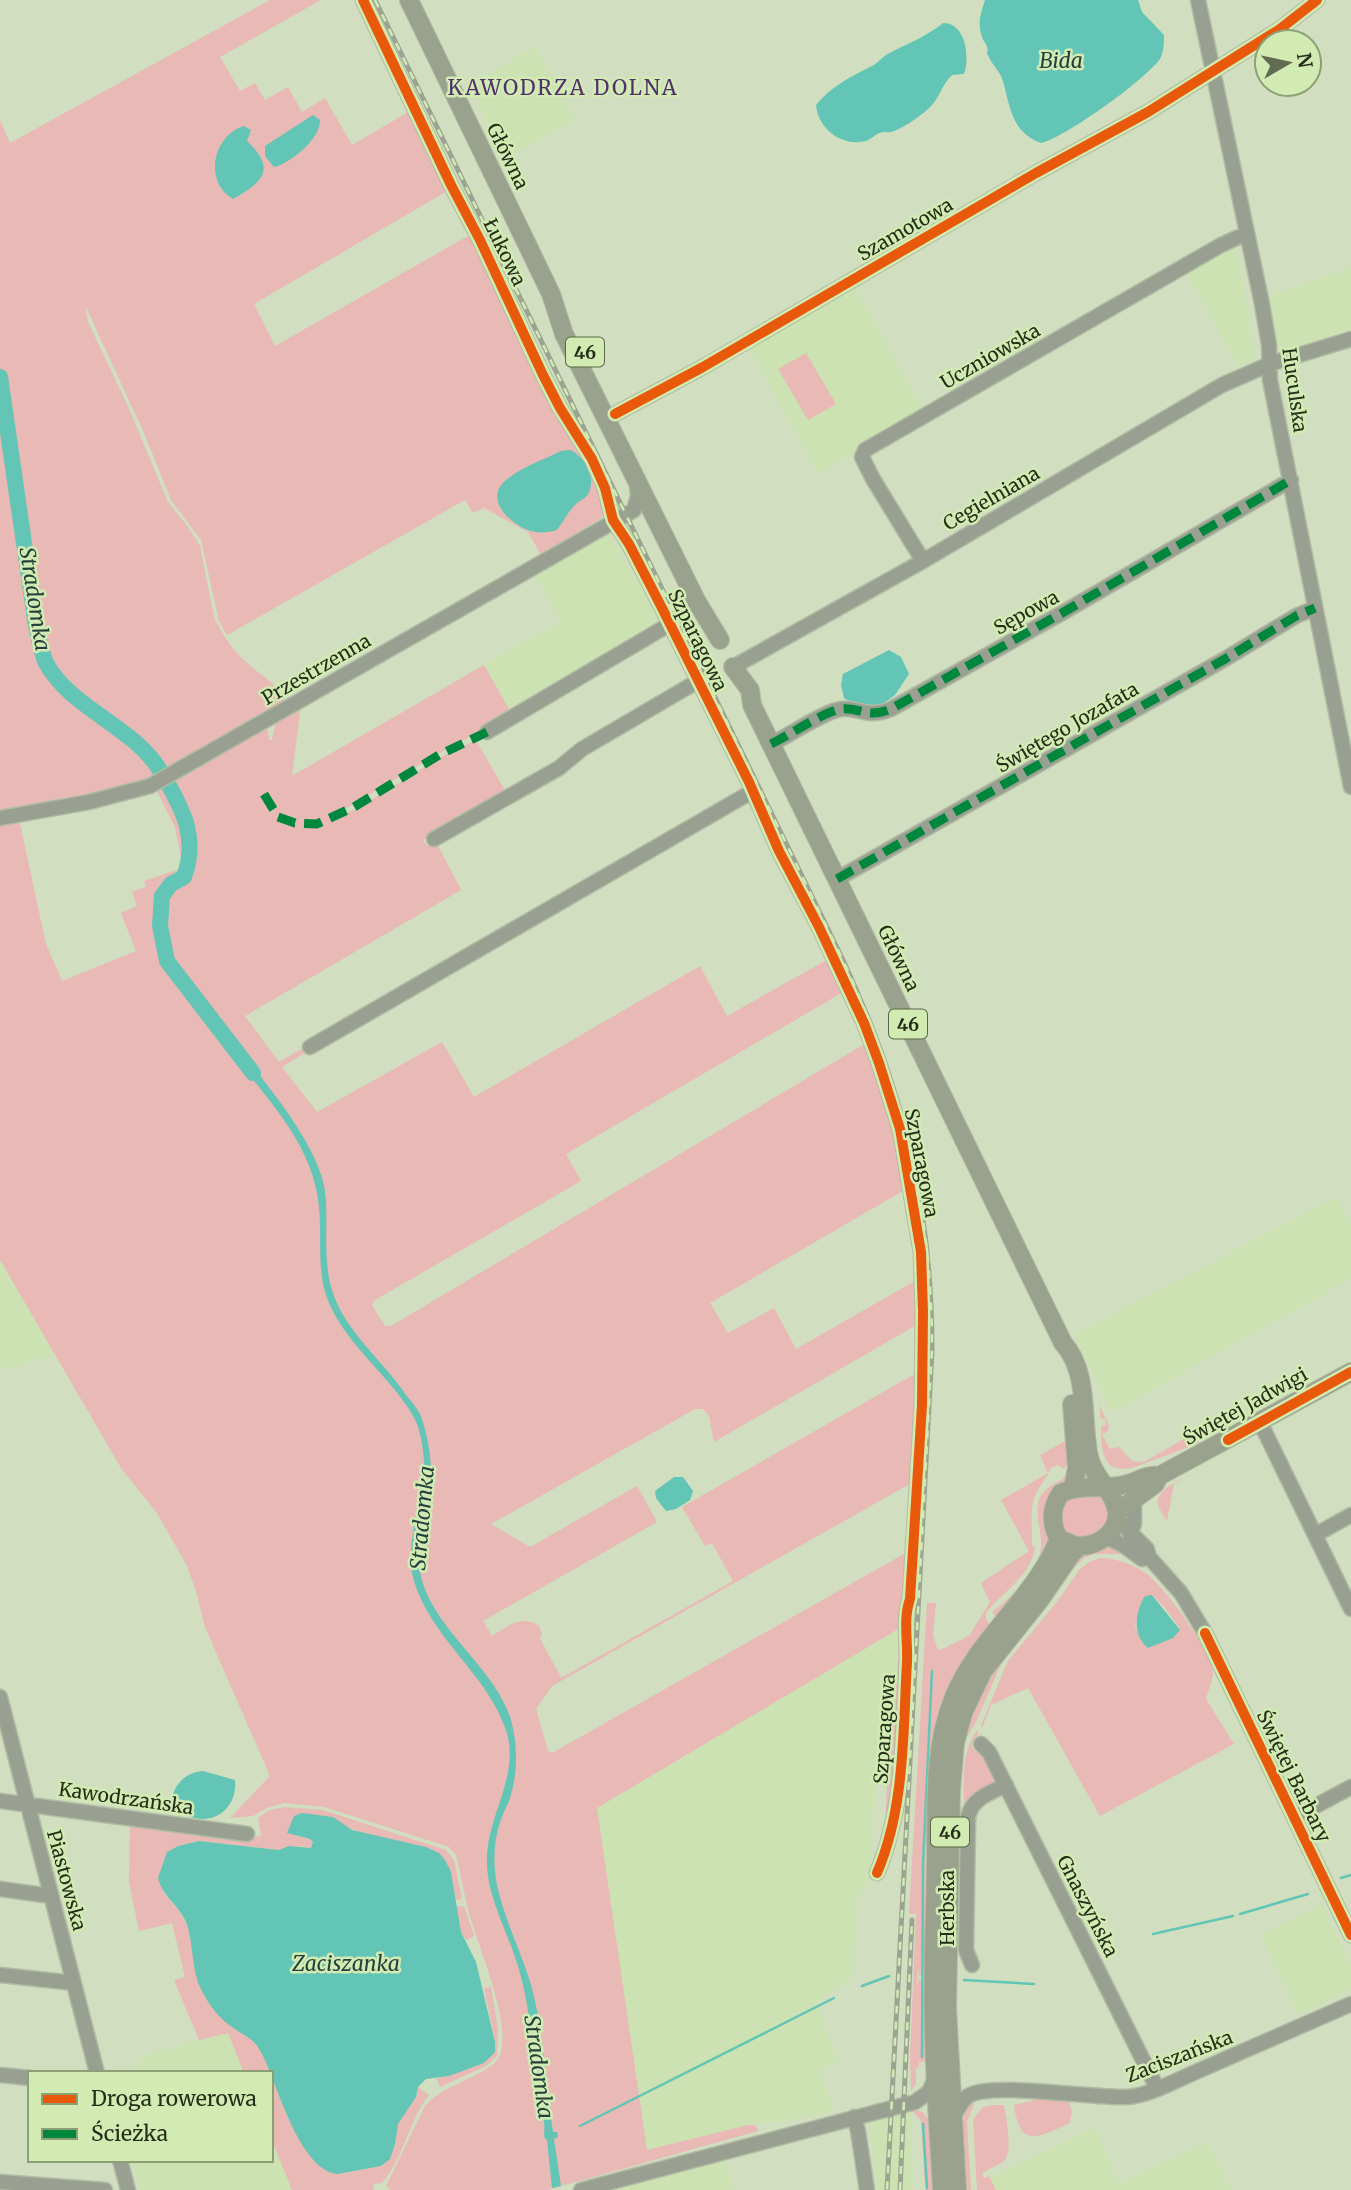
<svg xmlns="http://www.w3.org/2000/svg" width="1351" height="2190" font-family="Merriweather,serif">
<style>
.built{fill:#cde2b2}
.green{fill:#e8b9b5;fill-rule:evenodd}
.water{fill:#62c5b5}
.lines{fill:none;stroke-linecap:round;stroke-linejoin:round}
.stream{stroke:#62c5b5;stroke-width:2.5}
.river{stroke:#62c5b5;stroke-width:16}
.minor-casing{stroke:#b1bca4;stroke-width:17}
.major-casing{stroke:#b1bca4;stroke-width:20}
.minor{stroke:#9aa091;stroke-width:14}
.major{stroke:#9aa28d;stroke-width:18}
.rail-casing{stroke:#9ba491;stroke-width:5}
.rail{stroke:#d2ebb3;stroke-width:2.5;stroke-dasharray:8;stroke-linecap:butt}
.quiet{stroke:#00873e;stroke-width:9;stroke-dasharray:18 9;stroke-linecap:butt}
.cycleway-casing{stroke:#d2ebb3;stroke-width:15}
.cycleway{stroke:#e8590c;stroke-width:10}
.labels{text-anchor:middle;dominant-baseline:central;stroke-width:5;stroke-linejoin:round;paint-order:stroke}
.shield{fill:#d2ebb3;stroke:#596747;stroke-width:2}
.shield-label{font-size:18px;font-weight:bold;fill:#252e19}
.street-label{font-size:19px;fill:#252e19;stroke:#d2ebb3}
.water-label{font-size:21px;font-style:italic;fill:#24403d;stroke:#d2ebb3}
.neighbourhood-label{font-size:21px;letter-spacing:2px;fill:#51316b;stroke:#d2ebb3}
</style>
<rect width="100%" height="100%" fill="#d1dec0"/>
<path class="built" d="M535 46 575 119 504 160 470 85Z
M1236 244 1256 359 1239 367 1187 274Z
M1351 267V331L1290 354 1274 346 1267 297Z
M855 288 924 411 818 474 749 348Z
M608 533 653 608 654 627 510 709 484 665 561 621 535 575Z
M1337 1197 1351 1225V1279L1112 1412 1074 1334Z
M0 1260 55 1355 0 1370Z
M900 1627 891 1747H878L870 1877 858 1898 852 1978 816 2002 838 2062 819 2069 834 2111 774 2123 769 2122 748 2125 647 2150 597 1808Z
M1322 1905 1351 1966V1990L1298 2015 1260 1934Z
M228 2033 244 2073H128L147 2054Z
M911 2110 913 2190H878L869 2119Z
M1095 2128 1119 2183 1208 2142 1231 2190H996L990 2178Z
M271 2138 292 2190H140L132 2160H271Z
M726 2155 733 2190H597Z"/>
<path class="green" d="M270 0H321L220 57 240 91 255 83 265 100 288 87 302 112 325 98 352 145 410 111 449 190 254 304 275 346 466 237H472L589 459 606 515 541 555 528 532 484 508 473 513 465 500 227 635 219 621 201 540 171 500 144 433 85 305 88 322 127 404 168 502 188 527 200 546 214 617C222 635 232 649 246 662 259 674 278 684 285 701L138 784 117 790 0 812V120L10 143Z
M806 353 836 404 808 420 778 369Z
M484 665 512 714 438 754 345 809 347 813 356 809 441 757 476 740 507 794 423 840 427 846 435 840 461 890 245 1016 279 1062 305 1047 308 1051 282 1067 317 1112 442 1042 474 1097 700 966 727 1016 830 958 845 991 566 1154 581 1181 375 1300 372 1305 385 1326H391L868 1042 878 1068 908 1188 710 1303 728 1333 774 1308 796 1349 920 1278V1323L714 1442 709 1416 703 1409H695L491 1524 530 1547 637 1486 657 1522 483 1621 492 1636C508 1626 522 1614 539 1626L542 1634 540 1638 561 1678 733 1581 712 1543 705 1546 682 1507 920 1371 915 1481 552 1686 536 1709 548 1751 552 1753 911 1550 898 1748 884 1849 889 1747H892L900 1628 597 1808 647 2150 748 2125H756L758 2131 547 2190H391L386 2186 425 2106C444 2084 486 2076 497 2060 517 2033 477 1944 469 1913 464 1894 461 1874 456 1855L449 1847 324 1807 284 1803 267 1808 253 1816 230 1818 270 1776 205 1627 196 1591 186 1564 157 1513 121 1468 0 1260V822L19 819 46 944 62 981 136 951 121 913 137 906 132 892 146 887 144 881 183 868 175 827 156 789 262 728 268 730 269 740H272L276 720 301 705 292 776Z
M1099 1405 1109 1425 1108 1431 1102 1434 1110 1449 1119 1447 1132 1461 1144 1462 1187 1437H1194L1200 1443 1135 1467C1102 1476 1101 1450 1101 1426L1106 1425 1105 1419H1101Z
M1067 1440 1068 1462 1064 1469 1057 1465 1051 1468C1047 1478 1039 1486 1035 1496 1029 1510 1033 1531 1032 1545L1035 1548C1030 1576 1003 1592 986 1613V1619L990 1624 931 1823 926 1857 925 1967 923 1968V1975L919 1976 918 1966 917 1989 919 1979 923 1981 922 1988 924 1989 926 2061 919 2062V2067L916 2068V2084L911 2091 910 2055 916 1914H909L927 1603H936L933 1635 938 1651 969 1636 990 1602 981 1583 1029 1551 1001 1500 1048 1473 1040 1455Z
M1071 1462 1048 1553 997 1617 994 1616 993 1611C1010 1597 1031 1580 1039 1558 1049 1526 1017 1499 1063 1479Z
M1186 1477 1174 1484 1167 1521C1164 1516 1160 1510 1158 1505 1155 1491 1176 1482 1186 1477Z
M1099 1495 1109 1510 1107 1525 1093 1536 1071 1539 1065 1535 1058 1516 1068 1496Z
M1108 1545 1126 1554H1094L1084 1558 1074 1568 1049 1604 1004 1657 976 1722 964 1742 958 1780V1954L955 1986 957 1760 978 1689 1081 1554Z
M1101 1558C1116 1558 1135 1565 1147 1574 1163 1585 1213 1653 1213 1672 1213 1680 1208 1691 1206 1699L1234 1744 1100 1816 1028 1688 991 1705 982 1728 981 1725 1008 1661 1056 1603 1080 1569 1091 1561ZM1152 1595 1165 1608 1180 1629 1172 1638 1148 1648 1140 1638 1135 1625Z
M977 1730 978 1734 972 1742V1747L976 1752H983L998 1783 964 1816C964 1787 960 1754 977 1730Z
M284 1807 323 1810 446 1850 454 1860 462 1899 456 1900 453 1886 370 1836 342 1825 333 1817 321 1816 296 1836 310 1839 313 1842 311 1848 300 1846 279 1850 199 1841 178 1846 167 1852 164 1893C181 1910 191 1927 193 1952L236 2030C257 2038 262 2053 271 2073H244L228 2033 199 2040 174 1980 185 1977 172 1923 139 1931 129 1882 130 1820 247 1838 261 1836 258 1818 269 1810Z
M464 1906 474 1936 466 1940 461 1932 456 1907Z
M491 1987 498 2029 497 2056 486 2066 440 2087 436 2078 449 2076 495 2052V2042L484 1988Z
M271 2074 290 2122 339 2174 381 2166 395 2144 397 2124 416 2097 418 2087 429 2095C408 2121 404 2158 382 2183L373 2184 374 2190H292L271 2138Z
M1047 2097 1068 2099 1072 2111 1070 2123C1039 2137 1020 2150 1014 2105Z
M976 2099 967 2122 971 2190H965C964 2165 953 2114 976 2099Z
M994 2105H1004C1006 2118 1014 2153 1003 2162 997 2166 988 2169 982 2173L984 2178 989 2176 996 2190H977L973 2119 983 2107Z
M910 2109 923 2112 929 2121 933 2190H926L925 2185 921 2120Z"/>
<path class="water" d="M985 0H1138L1142 12 1164 35C1164 42 1164 50 1161 57 1150 77 1063 139 1041 143 1011 132 1010 106 1003 81 1000 71 993 66 989 57 985 51 989 54 987 47 986 42 984 43 982 37 977 23 981 13 985 0Z
M943 23C966 23 970 57 964 74L952 75C942 84 939 100 928 109 919 117 902 129 891 132 887 133 883 131 880 133 875 134 872 139 866 141 842 147 818 129 816 105 831 86 852 76 874 65 879 62 881 58 886 55 906 44 926 37 943 23Z
M313 115 320 120C321 138 291 163 274 167L265 156V146Z
M244 126 251 130 247 141C277 169 263 182 233 199 203 182 213 135 244 126Z
M571 450C585 458 596 476 589 492 587 498 581 500 577 503 568 511 564 521 557 530 550 532 542 533 535 532 517 529 488 506 500 487 510 471 544 460 561 451Z
M889 650 901 657 909 674 895 695 877 708 856 705 844 698 841 685 843 674Z
M244 1056C271 1089 319 1148 325 1191 329 1224 322 1257 332 1290 344 1331 383 1360 406 1395 412 1402 419 1410 422 1419 428 1439 433 1462 430 1483 426 1509 416 1538 419 1564 425 1626 494 1663 511 1720 518 1745 518 1775 509 1801 507 1806 504 1811 502 1817 494 1837 493 1859 496 1880 503 1918 523 1954 533 1992 543 2034 547 2088 553 2132H557L558 2137 554 2139 561 2186 552 2188 547 2140 544 2137C546 2117 540 2097 537 2078 531 2037 529 1997 515 1957 505 1927 487 1894 487 1862 486 1816 521 1776 506 1730 487 1674 431 1638 414 1581 404 1547 420 1511 424 1477 425 1462 423 1445 419 1430 415 1415 404 1402 395 1390 371 1361 338 1331 326 1295 317 1267 322 1236 319 1207 314 1149 273 1105 238 1061Z
M674 1477H683L693 1491 690 1500 676 1509 666 1511 656 1498 655 1491Z
M1152 1595 1180 1630 1173 1638 1148 1648C1132 1635 1135 1612 1145 1596Z
M203 1771 235 1780C237 1800 225 1818 204 1819 194 1819 181 1814 171 1812L169 1808C173 1788 181 1773 203 1771Z
M302 1813 333 1817 352 1830 426 1847 439 1853 445 1860 451 1872 461 1932 476 1962 495 2042V2052L484 2063 449 2076 426 2079 418 2087 416 2097 398 2124 395 2144 390 2159 381 2166 338 2174C300 2171 278 2087 264 2058 255 2039 251 2040 235 2029 221 2021 208 2004 201 1989 191 1969 194 1943 186 1922 179 1905 162 1896 158 1878L167 1852 178 1846 199 1841 279 1850 289 1846 311 1848 313 1842 310 1839 287 1833 294 1816Z"/>
<g class="lines">
<path class="stream" d="M1341 1878 1351 1875
M1240 1914 1308 1894
M1153 1934 1233 1916
M964 1980 1034 1984
M862 1986 889 1976
M922 2057 923 1863 932 1671
M923 2124 927 2188
M580 2126 834 1998"/>
<path class="river" d="M0 377 36 626C39 637 41 652 46 663 72 710 134 726 161 772
M164 777C184 811 198 839 184 877L171 884 162 896 160 926 167 961 253 1073"/>
<defs>
<path id="minor" d="M363 0 451 185 480 240 543 375 560 408 592 459 605 488 613 520 629 544 662 608 749 782 779 851 819 927 864 1023 879 1063 900 1129 921 1252 923 1312 922 1405 910 1599C903 1619 908 1641 907 1662 903 1732 905 1808 877 1873
M1198 0 1262 304 1269 345 1270 380 1351 787
M615 414 703 367 1036 173 1148 112 1280 29 1317 0
M923 561 873 479 862 457 865 450 1221 245 1245 234
M733 667 923 561 1222 385 1270 364 1351 339
M487 732 670 624
M771 744C788 736 825 711 841 709 860 707 867 719 891 709L1062 613 1291 480
M0 818 89 802 150 786 634 510 638 496 637 484
M434 839 559 768 582 749 698 681
M837 879 1225 659 1296 616 1315 608
M310 1047 753 791
M1260 1422 1351 1609
M1117 1519 1147 1549 1149 1557 1181 1593 1205 1633 1351 1935
M1130 1534 1134 1524V1498
M1315 1535 1351 1515
M1106 1537 1123 1545 1142 1559 1149 1557
M0 1697 97 2073
M981 1744 989 1752 1157 2088
M0 1801 247 1834
M1295 1817 1351 1787
M0 1889 51 1896
M972 1965 966 1950 968 1817C972 1798 990 1793 1006 1785
M0 1975 74 1983
M0 2075 30 2078
M854 2117 858 2131 867 2190
M953 2118C957 2111 961 2101 968 2096 991 2081 1095 2099 1128 2097 1148 2096 1179 2079 1198 2071 1249 2049 1300 2026 1351 2004
M120 2160 128 2190
M0 2182 105 2190
M581 2190 915 2102 929 2092 936 2076"/>
<path id="major" d="M409 0 551 294 564 334 697 602 720 640
M733 667 750 690 752 705 1063 1343C1090 1373 1081 1421 1089 1457 1093 1476 1109 1487 1115 1504 1124 1528 1101 1546 1079 1546 1072 1546 1066 1541 1059 1539 1050 1523 1051 1507 1061 1493 1084 1483 1105 1491 1127 1484 1139 1481 1147 1474 1159 1476L1351 1372
M1072 1404 1077 1468 1073 1488
M1117 1512 1155 1484 1159 1476
M942 2190C939 2137 935 2084 934 2031 932 1976 935 1921 936 1866 937 1810 932 1750 954 1697 978 1638 1035 1598 1059 1539
M957 2190 947 2008 951 1790 955 1743 963 1713 983 1671 1039 1601 1072 1553 1080 1546"/>
</defs>
<use href="#minor" class="minor-casing"/>
<use href="#major" class="major-casing"/>
<use href="#minor" class="minor"/>
<use href="#major" class="major"/>
<defs>
<path id="rail" d="M375 0 843 960C903 1090 932 1207 932 1350L887 2190
M900 2190 912 1920"/>
</defs>
<use href="#rail" class="rail-casing"/>
<use href="#rail" class="rail"/>
<path class="quiet" d="M771 744C788 736 825 711 841 709 860 707 867 719 891 709L1062 613 1291 480
M264 794 278 817 295 823 317 824 354 807 439 755 487 732
M837 879 1225 659 1296 616 1315 608"/>
<defs>
<path id="cycleway" d="M363 0 451 185 480 240 543 375 560 408 592 459 605 488 613 520 629 544 662 608 749 782 779 851 819 927 864 1023 879 1063 900 1129 921 1252 923 1312 922 1405 910 1599C903 1619 908 1641 907 1662 903 1732 905 1808 877 1873
M615 414 703 367 1036 173 1148 112 1280 29 1317 0
M1228 1440 1351 1372
M1205 1633 1351 1935"/>
</defs>
<use href="#cycleway" class="cycleway-casing"/>
<use href="#cycleway" class="cycleway"/>
</g>
<g class="labels">
<g class="shield">
<rect x="566" y="337.5" width="38" height="29" rx="5"/>
<rect x="889" y="1009.5" width="38" height="29" rx="5"/>
<rect x="931" y="1817.5" width="38" height="29" rx="5"/>
</g>
<g class="shield-label">
<text x="585" y="352">46</text>
<text x="908" y="1024">46</text>
<text x="950" y="1832">46</text>
</g>
<g class="street-label">
<text transform="translate(508 156) rotate(64)">Główna</text>
<text transform="translate(905 229) rotate(-30)">Szamotowa</text>
<text transform="translate(505 252) rotate(64)">Łukowa</text>
<text transform="translate(990 356) rotate(-30)">Uczniowska</text>
<text transform="translate(1295 390) rotate(82)">Huculska</text>
<text transform="translate(991 498) rotate(-30)">Cegielniana</text>
<text transform="translate(1026 612) rotate(-29)">Sępowa</text>
<text transform="translate(698 640) rotate(64)">Szparagowa</text>
<text transform="translate(316 669) rotate(-30)">Przestrzenna</text>
<text transform="translate(1067 727) rotate(-30)">Świętego Jozafata</text>
<text transform="translate(899 958) rotate(64)">Główna</text>
<text transform="translate(922 1163) rotate(79)">Szparagowa</text>
<text transform="translate(1245 1406) rotate(-29)">Świętej Jadwigi</text>
<text transform="translate(884 1729) rotate(-86)">Szparagowa</text>
<text transform="translate(1294 1776) rotate(64)">Świętej Barbary</text>
<text transform="translate(126 1798) rotate(8)">Kawodrzańska</text>
<text transform="translate(67 1880) rotate(75)">Piastowska</text>
<text transform="translate(1088 1906) rotate(63)">Gnaszyńska</text>
<text transform="translate(947 1908) rotate(-90)">Herbska</text>
<text transform="translate(1179 2056) rotate(-21)">Zaciszańska</text>
</g>
<g class="water-label">
<text x="1061" y="60">Bida</text>
<text transform="translate(35 599) rotate(81)">Stradomka</text>
<text transform="translate(422 1518) rotate(-85)">Stradomka</text>
<text x="346" y="1963">Zaciszanka</text>
<text transform="translate(539 2067) rotate(82)">Stradomka</text>
</g>
<g class="neighbourhood-label">
<text x="563" y="87">KAWODRZA DOLNA</text>
</g>
</g>
<rect x="28" y="2071" width="245" height="91" fill="#d2ebb3" stroke="#8d9f75" stroke-width="2"/>
<rect x="42" y="2094" width="35" height="10" fill="#e8590c" stroke="#8d9f75" stroke-width="2"/>
<text x="91" y="2106" font-size="21" fill="#252e19">Droga rowerowa</text>
<rect x="42" y="2129" width="35" height="10" fill="#00873e" stroke="#8d9f75" stroke-width="2"/>
<text x="91" y="2141" font-size="21" fill="#252e19">Ścieżka</text>
<g transform="translate(1288 63) rotate(81)"><circle r="33" fill="#d2ebb3" stroke="#8d9f75" stroke-width="2"/>
<path d="M0-5L12 26L0 18L-12 26Z" fill="#616c53"/>
<text y="-10" font-size="19" font-weight="bold" text-anchor="middle" fill="#252e19">N</text>
</g>
</svg>
